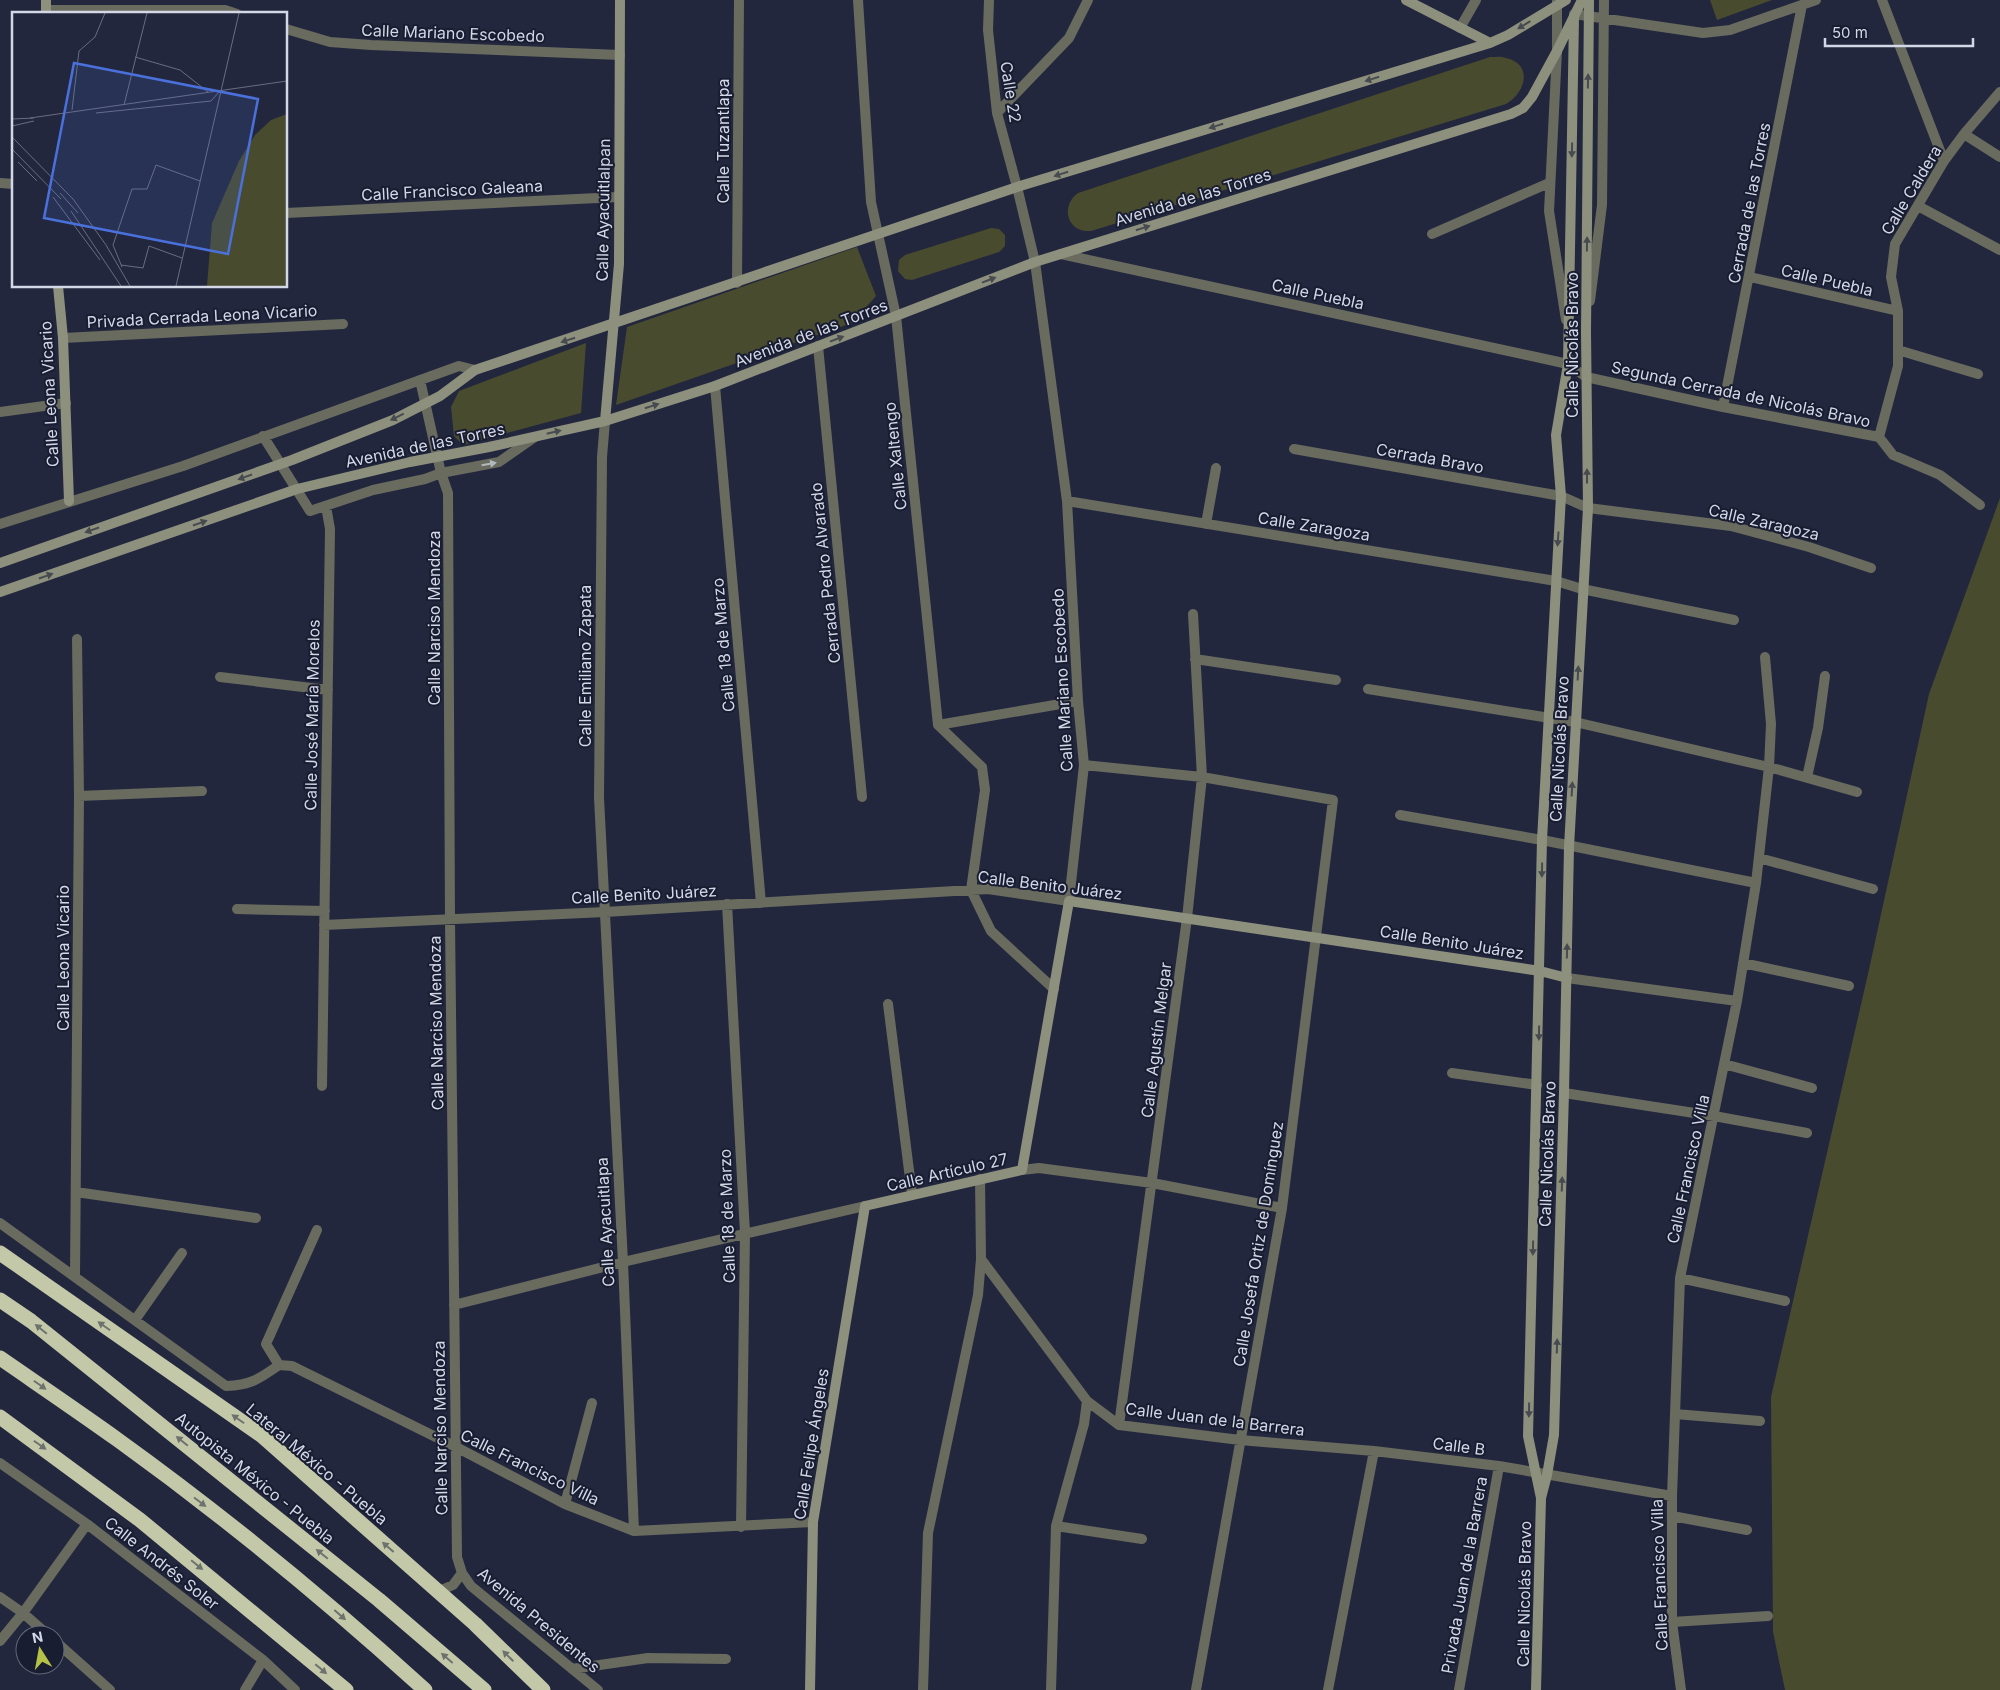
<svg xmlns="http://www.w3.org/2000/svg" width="2000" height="1690" font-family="Inter,sans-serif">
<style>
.green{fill:#484b2e}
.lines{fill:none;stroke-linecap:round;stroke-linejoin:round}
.street{stroke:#696b5f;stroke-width:10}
.secondary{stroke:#8d907d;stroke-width:10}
.highway{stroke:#c3c8a9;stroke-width:15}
.oneway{fill:#474b50}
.oneway2{fill:#b3b7be}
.oneway3{fill:#6e726e}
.labels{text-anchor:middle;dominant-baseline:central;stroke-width:4;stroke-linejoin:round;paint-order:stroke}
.street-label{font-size:16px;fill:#d3d7e6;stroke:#191d32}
.inset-road{fill:none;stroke:#696d81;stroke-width:1}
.view{fill:#4a70dc;fill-opacity:0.15;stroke:#4a70dc;stroke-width:2.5}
.inset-edge{fill:none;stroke:#d3d7e6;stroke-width:2.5}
</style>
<rect width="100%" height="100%" fill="#23273d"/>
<path class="green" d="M1710 0H1772L1717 20Z
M1490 57C1496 57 1501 56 1506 58 1534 64 1525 94 1506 104L1091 231C1067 233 1060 206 1078 193Z
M991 228 999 229 1005 235V246L999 252 912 280 905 279 898 271 899 260 905 255Z
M857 247 876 296 852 323 616 405 627 327Z
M586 343 581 413 463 445 454 436 451 407 459 391Z
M2000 498V1690H1785L1773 1632 1771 1397 1868 974 1929 694Z"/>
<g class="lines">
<path class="street" d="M858 0 871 202 896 316 938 725 982 767 985 790 971 890 991 931 1054 989
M1557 0V51L1549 211 1566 320
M1882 0 1944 161
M46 10H225L237 14
M1574 14 1703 33 1730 30 1816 0
M1460 28 1476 0
M286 29 330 42 371 45 620 55
M997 113 1069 38 1088 0
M1964 134 2000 157
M0 183 14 184
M1918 206 2000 250
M286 213 619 197
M1432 234 1549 183
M1061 254 1568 364 1586 377 1723 407 1879 437 1893 455 1940 475 1980 505
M1750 277 1898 311
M737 283 739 0
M1590 301 1602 205 1604 0
M63 338 343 324
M818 346 862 797
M1898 350 1978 374
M420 380 441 473 448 493 450 920 457 1557 462 1573 471 1586 598 1690
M715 386 761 903
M1723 407 1802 5
M0 412 66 403
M605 421 602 457 599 798 623 1262 634 1531
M263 436 310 511 373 490 425 479 441 473 499 462 535 437
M1879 437 1898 366V311L1891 277 1895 244 1944 161 1964 134 2000 92
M1294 449 1561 496 1588 508 1731 526 1809 547 1871 568
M1067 501 1556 581 1582 589 1734 620
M0 524 183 466 459 366 475 370
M1206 524 1216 468
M1195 659 1336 680
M220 677 328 690
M1368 689 1575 722 1769 767 1857 792
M938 725 1078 701
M1084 765 1202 777 1333 800 1282 1208 1196 1690
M1807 777 1818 728 1825 676
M79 796 202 791
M1400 815 1542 840 1756 883
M1759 858 1873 889
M727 904 745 1233 741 1527
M237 909 325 911
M324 925 605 912 988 889 1069 901 1084 765 1078 701 1067 501 1035 262 1017 187 997 113 988 30 989 0
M1743 963 1849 986
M1567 978 1737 1001
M888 1004 912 1194
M1724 1064 1812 1088
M1452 1073 1537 1085
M322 1086 330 529 326 506
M1564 1093 1714 1116 1807 1133
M1022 1170 1039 1168 1152 1183 1282 1208
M76 1192 256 1218
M0 1223 226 1386C251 1385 259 1379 279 1365
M981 1259 1087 1401 1119 1425 1240 1440 1374 1451 1499 1466 1672 1496
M75 1276 79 796 77 639
M1680 1278 1785 1301
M454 1305 623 1262 865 1206
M135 1320 182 1253
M279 1365 292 1366 456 1447 565 1504 634 1531 813 1522
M279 1365 266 1344 317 1230
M1675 1414 1760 1421
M1119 1425 1187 918 1202 777 1193 614
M0 1463 87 1524 263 1660 295 1690
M565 1504 592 1403
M1672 1516 1747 1530
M1056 1526 1142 1539
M439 1591 453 1585 462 1573
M0 1597 23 1613 48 1635
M1672 1622 1768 1616
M0 1641 23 1613 87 1524
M55 1641 110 1690
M572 1669 648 1658 726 1659
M245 1690 263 1660
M923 1690 928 1533 978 1295 981 1259 980 1179
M1051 1690 1056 1526 1084 1424 1087 1401
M1328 1690 1374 1451
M1459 1690 1499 1466
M1681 1690 1672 1622V1496L1680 1278 1737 1001 1756 883 1769 767 1771 724 1765 657"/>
<path class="secondary" d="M46 0V14
M1406 0 1490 43
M58 286 63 338 69 501
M605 421 619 264 620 0
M0 563 292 460 393 420 440 396 475 370 1017 187 1490 43 1508 35 1566 0
M0 592 297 489 410 462 489 447 605 421 715 386 1035 262 1511 114 1523 108 1532 97 1557 51 1582 0
M1541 1498 1547 1475 1554 1435 1564 1093 1569 847 1588 508 1586 332 1589 0
M810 1690 813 1522 865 1206 1022 1170 1069 901 1540 971 1567 978
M1536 1690 1541 1498 1528 1436 1542 840 1561 496 1556 435 1568 364 1574 18"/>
<path class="highway" d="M0 1253 261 1435 475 1624 543 1690
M0 1300 31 1321 379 1600 484 1690
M0 1358C39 1385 79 1412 118 1440 225 1517 327 1601 425 1690
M0 1417 140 1520 346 1690"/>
</g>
<defs><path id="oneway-solid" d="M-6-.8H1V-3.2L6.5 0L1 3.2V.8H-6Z" transform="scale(1.25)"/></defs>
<g class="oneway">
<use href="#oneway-solid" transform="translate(1524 25) rotate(149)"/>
<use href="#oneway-solid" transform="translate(1372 79) rotate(163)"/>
<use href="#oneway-solid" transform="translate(1588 81) rotate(-89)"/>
<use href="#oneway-solid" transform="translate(1216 126) rotate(163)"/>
<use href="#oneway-solid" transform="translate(1572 150) rotate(91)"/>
<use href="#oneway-solid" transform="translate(1061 174) rotate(163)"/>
<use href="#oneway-solid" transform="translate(1143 228) rotate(-17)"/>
<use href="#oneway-solid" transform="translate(1587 244) rotate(-89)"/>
<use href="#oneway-solid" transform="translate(989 280) rotate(-21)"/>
<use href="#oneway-solid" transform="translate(837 339) rotate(-21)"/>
<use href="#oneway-solid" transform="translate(568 340) rotate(162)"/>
<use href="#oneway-solid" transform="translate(652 406) rotate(-18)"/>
<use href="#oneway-solid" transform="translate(397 417) rotate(154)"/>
<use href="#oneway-solid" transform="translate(554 432) rotate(-13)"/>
<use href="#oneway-solid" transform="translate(1587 476) rotate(-90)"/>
<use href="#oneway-solid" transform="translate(245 477) rotate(161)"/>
<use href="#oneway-solid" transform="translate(200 523) rotate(-19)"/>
<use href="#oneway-solid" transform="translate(92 530) rotate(161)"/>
<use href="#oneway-solid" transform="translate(1558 539) rotate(94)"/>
<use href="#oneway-solid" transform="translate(46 576) rotate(-19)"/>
<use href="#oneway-solid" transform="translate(1578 673) rotate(-87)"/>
<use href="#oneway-solid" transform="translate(1572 789) rotate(-87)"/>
<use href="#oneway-solid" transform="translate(1542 870) rotate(91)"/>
<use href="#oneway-solid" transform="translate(1567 951) rotate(-89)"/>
<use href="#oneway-solid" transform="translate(1539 1033) rotate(91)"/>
<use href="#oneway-solid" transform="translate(1562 1184) rotate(-88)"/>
<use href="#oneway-solid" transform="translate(1533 1248) rotate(91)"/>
<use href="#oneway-solid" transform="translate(1557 1346) rotate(-88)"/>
<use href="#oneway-solid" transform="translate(1529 1410) rotate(91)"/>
</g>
<use class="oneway2" href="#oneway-solid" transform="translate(489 464) rotate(-10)"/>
<g class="oneway3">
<use href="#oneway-solid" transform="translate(104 1326) rotate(-145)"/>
<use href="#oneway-solid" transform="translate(41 1329) rotate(-141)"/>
<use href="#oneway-solid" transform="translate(40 1385) rotate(35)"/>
<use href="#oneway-solid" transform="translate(238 1419) rotate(-145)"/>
<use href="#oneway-solid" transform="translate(182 1441) rotate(-141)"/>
<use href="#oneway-solid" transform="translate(40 1445) rotate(35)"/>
<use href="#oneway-solid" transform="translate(200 1502) rotate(37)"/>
<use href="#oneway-solid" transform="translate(388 1547) rotate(-139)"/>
<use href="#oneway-solid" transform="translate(322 1554) rotate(-141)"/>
<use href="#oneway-solid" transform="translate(197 1565) rotate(39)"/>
<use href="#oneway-solid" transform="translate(340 1615) rotate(41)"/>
<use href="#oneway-solid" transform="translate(508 1656) rotate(-136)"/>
<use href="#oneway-solid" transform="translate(447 1658) rotate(-139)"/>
<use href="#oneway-solid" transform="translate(321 1669) rotate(40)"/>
</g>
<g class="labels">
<g class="street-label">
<text transform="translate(453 33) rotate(2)">Calle Mariano Escobedo</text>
<text transform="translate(1011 92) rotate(81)">Calle 22</text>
<text transform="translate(723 141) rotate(-90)">Calle Tuzantlapa</text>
<text transform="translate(452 190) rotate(-3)">Calle Francisco Galeana</text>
<text transform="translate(1911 190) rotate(-59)">Calle Caldera</text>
<text transform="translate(1193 197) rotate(-17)">Avenida de las Torres</text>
<text transform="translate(1749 203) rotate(-79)">Cerrada de las Torres</text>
<text transform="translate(603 210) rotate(-89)">Calle Ayacuitlalpan</text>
<text transform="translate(1827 280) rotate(13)">Calle Puebla</text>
<text transform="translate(1318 294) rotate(12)">Calle Puebla</text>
<text transform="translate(202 316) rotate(-3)">Privada Cerrada Leona Vicario</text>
<text transform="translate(811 333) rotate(-21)">Avenida de las Torres</text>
<text transform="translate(1572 345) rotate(-90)">Calle Nicolás Bravo</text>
<text transform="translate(49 394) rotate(-93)">Calle Leona Vicario</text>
<text transform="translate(1741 394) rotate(12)">Segunda Cerrada de Nicolás Bravo</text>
<text transform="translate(425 445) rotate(-12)">Avenida de las Torres</text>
<text transform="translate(895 456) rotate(-96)">Calle Xaltengo</text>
<text transform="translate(1430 458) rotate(10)">Cerrada Bravo</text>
<text transform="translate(1764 522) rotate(13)">Calle Zaragoza</text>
<text transform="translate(1314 526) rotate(9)">Calle Zaragoza</text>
<text transform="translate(825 573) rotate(-96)">Cerrada Pedro Alvarado</text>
<text transform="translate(434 618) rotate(-90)">Calle Narciso Mendoza</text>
<text transform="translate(723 645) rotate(-95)">Calle 18 de Marzo</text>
<text transform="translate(585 666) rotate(-90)">Calle Emiliano Zapata</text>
<text transform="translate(1062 680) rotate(-93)">Calle Mariano Escobedo</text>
<text transform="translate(312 715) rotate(-89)">Calle José María Morelos</text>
<text transform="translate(1559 749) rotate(-87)">Calle Nicolás Bravo</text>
<text transform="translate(1050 885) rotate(7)">Calle Benito Juárez</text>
<text transform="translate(644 894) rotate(-3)">Calle Benito Juárez</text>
<text transform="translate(1452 942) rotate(9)">Calle Benito Juárez</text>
<text transform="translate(63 958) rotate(-90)">Calle Leona Vicario</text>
<text transform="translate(436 1023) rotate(-91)">Calle Narciso Mendoza</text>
<text transform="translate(1156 1040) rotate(-83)">Calle Agustín Melgar</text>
<text transform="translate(1547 1154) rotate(-88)">Calle Nicolás Bravo</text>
<text transform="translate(1688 1169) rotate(-78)">Calle Francisco Villa</text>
<text transform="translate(947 1172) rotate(-13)">Calle Artículo 27</text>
<text transform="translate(727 1216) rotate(-92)">Calle 18 de Marzo</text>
<text transform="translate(605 1222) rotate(-93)">Calle Ayacuitlapa</text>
<text transform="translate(1258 1244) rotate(-81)">Calle Josefa Ortiz de Domínguez</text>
<text transform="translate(1215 1419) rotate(7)">Calle Juan de la Barrera</text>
<text transform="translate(440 1428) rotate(-91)">Calle Narciso Mendoza</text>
<text transform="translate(811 1444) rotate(-81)">Calle Felipe Ángeles</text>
<text transform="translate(1459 1446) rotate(7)">Calle B</text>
<text transform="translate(317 1464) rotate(40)">Lateral México - Puebla</text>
<text transform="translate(530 1467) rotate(26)">Calle Francisco Villa</text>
<text transform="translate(255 1478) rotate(39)">Autopista México - Puebla</text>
<text transform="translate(162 1563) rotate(38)">Calle Andrés Soler</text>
<text transform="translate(1464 1575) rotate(-80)">Privada Juan de la Barrera</text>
<text transform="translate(1659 1575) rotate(-92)">Calle Francisco Villa</text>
<text transform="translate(1524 1594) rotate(-89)">Calle Nicolás Bravo</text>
<text transform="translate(539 1620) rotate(40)">Avenida Presidentes</text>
</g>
</g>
<g transform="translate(12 12)">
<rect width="275" height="275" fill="#23273d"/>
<path d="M275 102V274H195L200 211 227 149 243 123 259 108Z" fill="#484b2e"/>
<path class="inset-road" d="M123 45 168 58 196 80M112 93 135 1M60 98 67 39 83 25 93 1M84 101 199 89 207 80M18 106 275 69M0 107 22 106M0 114 22 109M0 125 61 187 94 233 118 274M0 137 49 187M6 150 25 169M48 181 66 201M41 185 88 248M59 199 109 274M109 253 131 256 137 234 170 246M110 255 101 233 120 177H135L144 153 188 169M164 274 227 1"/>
<path class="view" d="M62 51 246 87 216 242 32 206Z"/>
<rect width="275" height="275" class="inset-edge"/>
</g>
<g transform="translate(40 1650) rotate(349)"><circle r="24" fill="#191d32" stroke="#63677a"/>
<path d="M0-4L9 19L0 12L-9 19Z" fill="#b6c148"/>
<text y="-8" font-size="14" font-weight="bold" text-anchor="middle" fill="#d3d7e6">N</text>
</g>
<path d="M1825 38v8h148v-8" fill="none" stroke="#d3d7e6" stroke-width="2.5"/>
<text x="1832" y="38" font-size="15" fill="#d3d7e6" stroke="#191d32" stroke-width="4" paint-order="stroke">50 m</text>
</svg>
